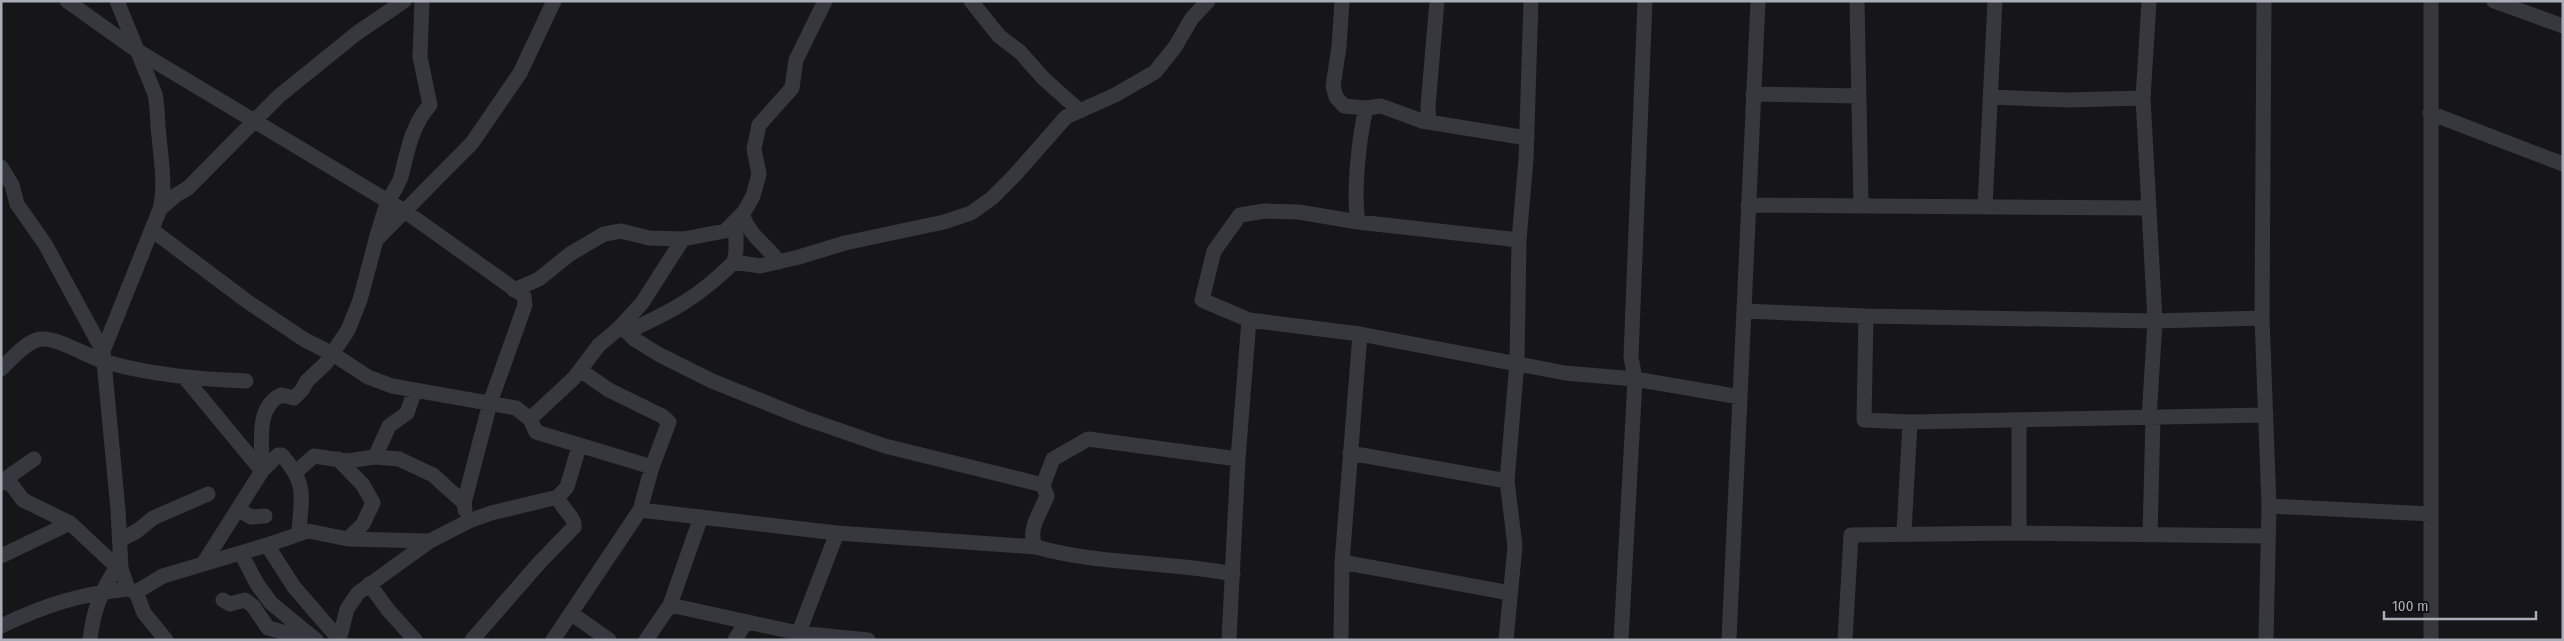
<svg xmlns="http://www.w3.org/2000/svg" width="2564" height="641" font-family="'Fira Sans Condensed',sans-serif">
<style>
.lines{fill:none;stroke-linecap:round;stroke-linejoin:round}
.minor{stroke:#37383d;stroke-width:15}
</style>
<rect width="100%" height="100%" fill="#161618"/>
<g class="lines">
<path class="minor" d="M67 1 136 50 406 212 524 296 525 305 490 403 464 503
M971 1 999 36 1020 52 1044 79 1080 111
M1342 1 1339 47 1333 86 1336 97 1344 106 1366 108 1381 106 1422 121 1527 138
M1857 1 1861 205
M2149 1 2143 98 2155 321 2149 418
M2264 1 2262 318 2269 506 2266 640
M2431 1V640
M2494 1 2563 26
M1753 94 1859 96
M1990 97 2067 100 2143 98
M2430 113 2563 164
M1429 122 1428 106 1437 1
M1 167 12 185 17 204 45 244 103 351 118 510 121 568 128 589 136 592 144 613 166 640
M1748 205 2147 208
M1985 206 1995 1
M160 209 176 195 188 188 279 96 357 33 404 1
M742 215C752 238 764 243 779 262
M1358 222C1353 192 1359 138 1366 108
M152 230 248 302 305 340 333 354 368 377 392 386 516 408 530 419 536 432 652 467
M376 239C380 227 383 214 388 202 392 193 398 186 401 177 407 153 412 124 430 105L420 57 422 1
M734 262 736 251V221
M514 290 539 279 570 254 604 234 621 231 649 238 683 239 725 231 744 212 753 196 759 174 754 149 759 125 792 88 796 60 825 1
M1744 311 1866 316 2155 321 2262 318
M1866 316 1864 420 1910 422 1904 532
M1249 320 1360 334 1565 373 1635 379 1740 397
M621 326 634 339 658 354 712 381 804 418 885 446 1043 485
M627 332C672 311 698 298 734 262L760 266 799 257 845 243 944 222 971 213 992 198 1014 176 1066 117 1115 95 1155 72 1175 47 1192 18 1208 1
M103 351 160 209C166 185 161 161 159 136 157 121 158 109 155 94L117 1
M1 369C11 360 27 340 41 339 60 338 87 357 106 362 152 375 199 379 246 381
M185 378 262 471C263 446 254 408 281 395L294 398 302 390 307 381 326 363 348 330 360 300 376 240 472 143 520 73 554 1
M530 419 574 378 599 345 618 329 642 303 683 239
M1910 422 2266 415
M2019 422V533
M1350 453 1507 481
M375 457 389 426 407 413 415 390
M338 459 363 485 373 503 363 524 348 539
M296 472 314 456 347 461 375 457 399 459 433 475 464 503 465 510
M1 482 11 484 23 500 70 523 117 567 121 568
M1 482 34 459
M2269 506 2431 514
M238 509 251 517 265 516
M640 510 837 533 1036 547
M2150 535 2153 418
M120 540 137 531 153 518 208 494
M267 545 294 587 339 639
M241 553 257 584 271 603 316 640
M1 556 70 523
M1342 562 1510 593
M203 564 262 471 278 455H282C308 486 301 495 299 533
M1233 574C1168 561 1100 565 1036 547 1026 531 1041 512 1047 496L1043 485 1053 459 1088 439 1238 459
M369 584 389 611 415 640
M136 592 163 576 267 545 308 531 348 539 430 541 469 521 491 513 558 497 567 487 579 447
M223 600 230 604 245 600 253 606 268 628 310 639
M670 605 798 633 868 640
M572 614 609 640
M1 626C45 605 80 594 128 589
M90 640C93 611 101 591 117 567
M339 640 347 609 358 593 430 541
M472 640 540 562 574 527C576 517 561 509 558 497
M553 640 640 510 652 467 669 422 662 416 609 390 580 370
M646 640 670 605 701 517
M735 640 746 622
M796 640 837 533
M1229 640 1238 459 1249 320 1202 300 1214 251 1240 215 1265 211 1299 212 1358 222 1519 240
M1341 640 1342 562 1360 334
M1506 640 1515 546 1507 481 1517 362 1519 240 1526 159 1531 1
M1621 640 1635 379 1631 357 1645 1
M1729 640 1758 1
M1845 640 1851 535 2019 533 2267 536"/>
</g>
<rect width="2564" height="641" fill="none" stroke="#a8adb8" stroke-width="5"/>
<path d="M2384 611v8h152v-8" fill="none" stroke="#a8adb8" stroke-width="2.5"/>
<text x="2392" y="611" font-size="15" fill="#a8adb8" stroke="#111113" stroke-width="4" paint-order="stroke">100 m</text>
</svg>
